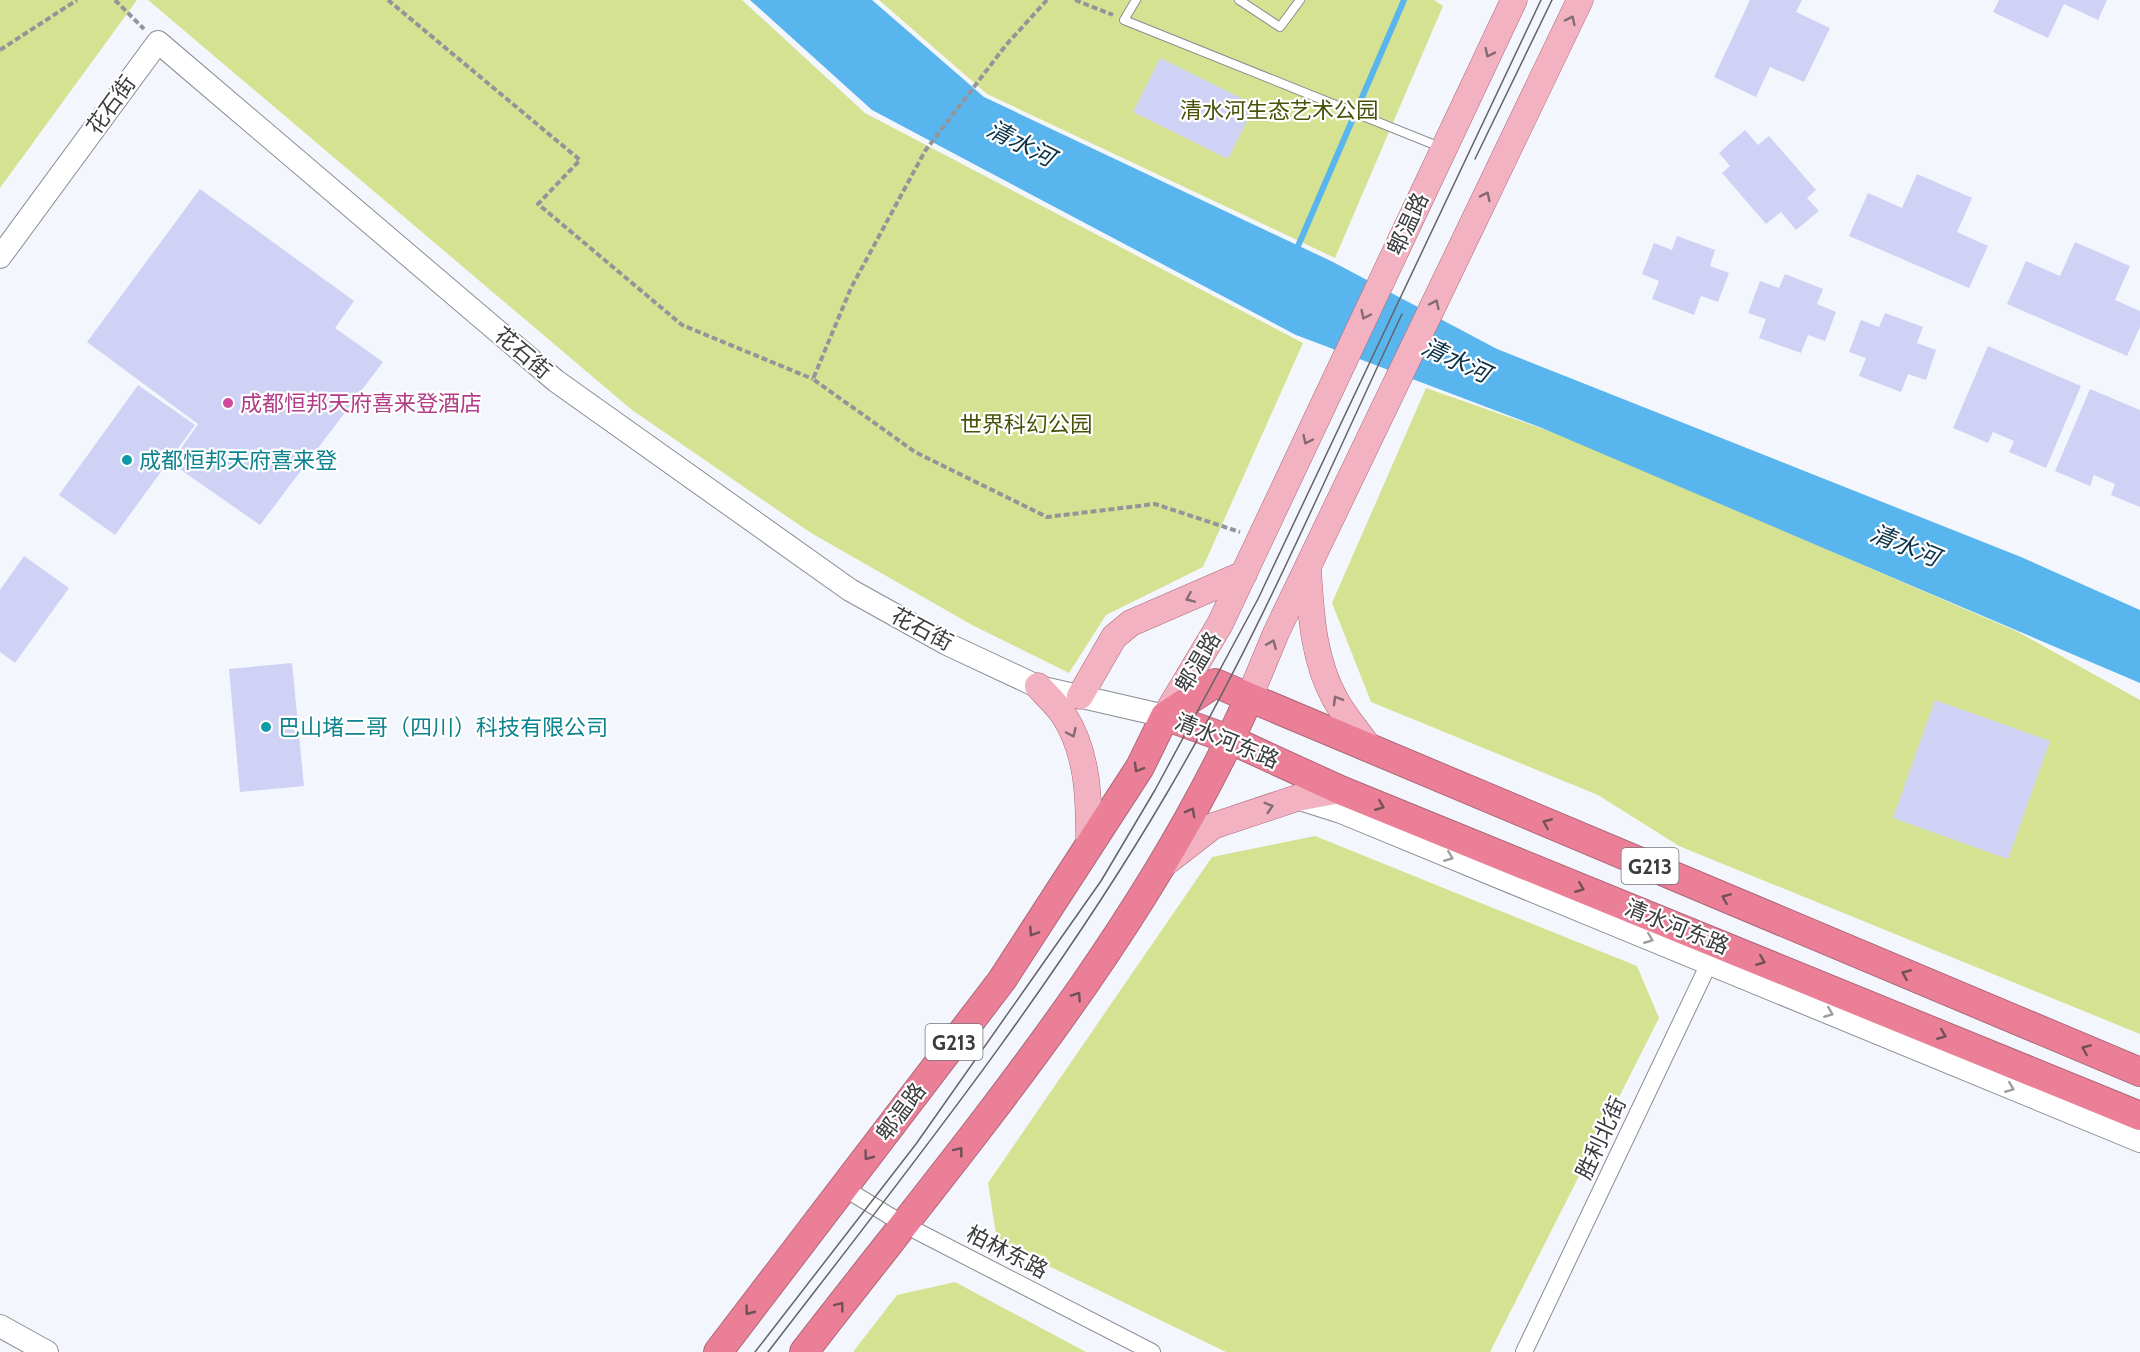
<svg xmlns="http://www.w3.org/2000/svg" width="2140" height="1352" font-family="Cabin,'Noto Sans SC',sans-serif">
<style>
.green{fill:#d5e291}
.water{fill:#58b5ed}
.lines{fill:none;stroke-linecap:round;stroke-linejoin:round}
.stream{stroke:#58b5ed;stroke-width:6}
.building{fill:#cfd2f5}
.lane-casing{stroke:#8b8c94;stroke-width:10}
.street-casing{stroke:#8b8c94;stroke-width:18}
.secondary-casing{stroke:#8b8c94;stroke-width:24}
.primary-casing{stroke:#ad6878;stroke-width:27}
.highway-casing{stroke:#ad6878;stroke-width:30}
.path{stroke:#94959a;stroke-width:4;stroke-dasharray:6 3;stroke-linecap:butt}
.lane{stroke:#fff;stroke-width:8}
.street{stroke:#fff;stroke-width:16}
.secondary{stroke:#fff;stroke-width:22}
.primary{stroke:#f2b2c1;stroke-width:26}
.highway{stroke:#ea7f97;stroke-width:28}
.tram{stroke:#636468;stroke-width:1.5}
.oneway{stroke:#846b73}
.oneway2{stroke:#705059}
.oneway3{stroke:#9d9e9f}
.hotel-dot{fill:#d1479c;stroke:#fff;stroke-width:2}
.culture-dot{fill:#0f9aa8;stroke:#fff;stroke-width:2}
.labels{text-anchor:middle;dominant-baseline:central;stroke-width:4.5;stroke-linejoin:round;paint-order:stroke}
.shield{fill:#fff;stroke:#767679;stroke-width:1.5}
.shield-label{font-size:21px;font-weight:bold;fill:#3b3c3f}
.street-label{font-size:22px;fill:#3b3c3f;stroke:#fff}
.park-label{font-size:22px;fill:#495109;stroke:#fff}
.hotel-label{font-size:22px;fill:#b23c85;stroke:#fff;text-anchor:start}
.culture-label{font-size:22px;fill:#0d838f;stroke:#fff;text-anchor:start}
.water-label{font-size:24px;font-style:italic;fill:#0a334a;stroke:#fff}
</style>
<rect width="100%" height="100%" fill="#f4f6fe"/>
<path class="green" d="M0 0H137L0 188Z
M148 0H742L865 113 1303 343 1203 567 1106 615 1069 673 972 625 811 533 632 410Z
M879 0H1434L1443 6 1335 258 987 94Z
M1426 388 1569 438 2018 632 2140 700V1034L1679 846 1598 795 1371 702 1332 603Z
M1315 836 1637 966 1659 1018 1490 1352H1226L997 1241 988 1183 1212 857Z
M955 1282 1086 1352H853L897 1295Z"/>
<path class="water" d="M750 0H872L984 97 1333 262 1497 349 2021 557 2140 610V683L1542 428 1296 335 872 110Z"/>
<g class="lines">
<path class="stream" d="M1295 253 1404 0"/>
</g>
<path class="building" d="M1750 0H1802L1796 12 1830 28 1804 82 1770 67 1756 97 1714 77Z
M1999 0H2107L2098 20 2064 4 2048 38 1993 12Z
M1160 58 1255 105 1228 159 1133 112Z
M1745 130 1758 145 1769 136 1816 190 1807 198 1819 211 1796 230 1781 212 1766 224 1722 173 1730 166 1719 153Z
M1917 174 1972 198 1957 232 1988 246 1969 288 1849 236 1868 193 1902 208Z
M200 189 354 301 335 328 383 362 260 525 171 463 198 424 87 342Z
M1677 236 1715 250 1710 266 1729 273 1718 302 1701 296 1694 315 1652 299 1659 281 1642 274 1654 243 1672 250Z
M2075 242 2130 266 2115 300 2140 311V327L2127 356 2007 304 2026 261 2060 276Z
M1785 274 1823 289 1817 304 1836 312 1825 341 1808 335 1801 353 1759 338 1766 319 1748 313 1760 281 1779 288Z
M1885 313 1923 327 1917 343 1936 350 1926 380 1908 374 1901 392 1859 376 1866 358 1849 352 1861 320 1879 327Z
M1988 346 2081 386 2046 468 2009 452 2014 441 1993 432 1988 443 1953 428Z
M138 385 195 425 115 535 59 495Z
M2090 389 2140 410V507L2111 495 2115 484 2094 475 2090 486 2055 471Z
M24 556 69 588 15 663 0 652V590Z
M292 663 304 786 240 792 229 669Z
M1935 700 2050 741 2008 859 1893 818Z"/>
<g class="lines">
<defs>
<path id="lane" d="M1136 0 1124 20 1440 147
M1239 0 1280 27 1300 0"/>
<path id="street" d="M844 1188 903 1224 1152 1352
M1524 1352 1713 955"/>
<path id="secondary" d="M0 257 158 42 556 381 850 590 947 644 1039 687 1165 716
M1297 798 1341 812 2140 1141
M0 1326 47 1352"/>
<path id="primary" d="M1308 569C1311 614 1313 659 1335 699 1345 717 1359 733 1370 749
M1038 686C1046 695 1056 704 1063 714 1089 753 1089 801 1089 845
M1080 696 1114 637 1131 623 1244 574
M1249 698 1276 633 1580 0
M1165 716 1220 624 1514 0
M1164 864 1213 826 1297 798 1340 790"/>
<path id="highway" d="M1165 716 1231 740 1340 790 2140 1116
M718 1352 1002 980 1140 767 1165 716 1215 683 2140 1072
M804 1352C963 1146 1144 937 1249 698"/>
</defs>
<use href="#lane" class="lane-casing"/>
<use href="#street" class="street-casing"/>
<use href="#secondary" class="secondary-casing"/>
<use href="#primary" class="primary-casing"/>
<use href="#highway" class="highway-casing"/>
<path class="path" d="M115 0 144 29
M388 0 580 160 538 204 682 325 813 379
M1047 0 1006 45 925 151 851 288 813 379 915 452 1047 517 1155 504 1240 532
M1075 0 1113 15
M0 50 77 0"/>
<use href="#lane" class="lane"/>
<use href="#street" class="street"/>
<use href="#secondary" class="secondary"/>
<use href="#primary" class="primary"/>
<use href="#highway" class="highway"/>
<path class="tram" d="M1475 159 1552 0
M755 1352 916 1144 1101 881 1155 790 1258 599 1541 0
M768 1352C908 1170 1051 991 1167 793 1257 640 1327 474 1402 314"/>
</g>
<defs><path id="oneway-chevron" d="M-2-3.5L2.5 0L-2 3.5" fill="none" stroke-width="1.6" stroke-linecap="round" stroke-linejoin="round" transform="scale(1.5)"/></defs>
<g class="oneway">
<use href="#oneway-chevron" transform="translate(1571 20) rotate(-64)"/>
<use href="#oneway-chevron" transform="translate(1489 53) rotate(116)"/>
<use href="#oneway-chevron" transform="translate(1486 196) rotate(-64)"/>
<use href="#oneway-chevron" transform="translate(1435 304) rotate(-65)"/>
<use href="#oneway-chevron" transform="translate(1365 315) rotate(115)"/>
<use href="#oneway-chevron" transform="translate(1307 440) rotate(115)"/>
<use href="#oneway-chevron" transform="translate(1190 598) rotate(157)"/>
<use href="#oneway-chevron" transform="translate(1272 644) rotate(-67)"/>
<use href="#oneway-chevron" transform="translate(1337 700) rotate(-120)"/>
<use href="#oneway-chevron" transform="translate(1072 733) rotate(65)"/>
<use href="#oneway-chevron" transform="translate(1269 807) rotate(-17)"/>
</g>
<g class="oneway2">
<use href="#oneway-chevron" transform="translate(1138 768) rotate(120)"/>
<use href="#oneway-chevron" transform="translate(1380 806) rotate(22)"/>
<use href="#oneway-chevron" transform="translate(1191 812) rotate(-62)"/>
<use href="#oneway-chevron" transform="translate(1547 823) rotate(-157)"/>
<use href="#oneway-chevron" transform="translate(1580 888) rotate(22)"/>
<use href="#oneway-chevron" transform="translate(1726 898) rotate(-157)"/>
<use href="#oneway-chevron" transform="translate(1033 932) rotate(123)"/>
<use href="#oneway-chevron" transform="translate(1761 961) rotate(22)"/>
<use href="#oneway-chevron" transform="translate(1906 974) rotate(-157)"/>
<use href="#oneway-chevron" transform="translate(1077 996) rotate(-56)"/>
<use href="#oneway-chevron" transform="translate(1942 1035) rotate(22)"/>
<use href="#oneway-chevron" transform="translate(2086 1049) rotate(-157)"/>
<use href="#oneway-chevron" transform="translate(959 1151) rotate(-52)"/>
<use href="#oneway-chevron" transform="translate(868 1156) rotate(127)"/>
<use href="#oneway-chevron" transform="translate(840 1306) rotate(-52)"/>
<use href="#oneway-chevron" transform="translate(749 1311) rotate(127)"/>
</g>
<g class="oneway3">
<use href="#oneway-chevron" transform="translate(1449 857) rotate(22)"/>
<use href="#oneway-chevron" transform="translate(1649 939) rotate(22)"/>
<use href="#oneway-chevron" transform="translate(1829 1013) rotate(22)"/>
<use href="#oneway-chevron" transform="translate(2010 1088) rotate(22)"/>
</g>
<circle class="hotel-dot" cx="228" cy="403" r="6"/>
<g class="culture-dot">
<circle cx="127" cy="460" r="6"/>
<circle cx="266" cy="727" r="6"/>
</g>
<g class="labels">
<g class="shield">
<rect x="1621.5" y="848" width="57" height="36" rx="4.5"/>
<rect x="925.5" y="1024" width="57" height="36" rx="4.5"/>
</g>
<g class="shield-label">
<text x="1650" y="866">G213</text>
<text x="954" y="1042">G213</text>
</g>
<g class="street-label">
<text transform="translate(111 105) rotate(-54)">花石街</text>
<text transform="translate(1408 224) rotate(-65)">郫温路</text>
<text transform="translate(523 353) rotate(40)">花石街</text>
<text transform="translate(922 629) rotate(28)">花石街</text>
<text transform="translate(1198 662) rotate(-59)">郫温路</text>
<text transform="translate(1227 741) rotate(22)">清水河东路</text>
<text transform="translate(1677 927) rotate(22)">清水河东路</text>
<text transform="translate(901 1112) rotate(-53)">郫温路</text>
<text transform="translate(1601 1138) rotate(-65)">胜利北街</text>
<text transform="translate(1007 1252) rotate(27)">柏林东路</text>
</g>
<g class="park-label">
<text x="1279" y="110">清水河生态艺术公园</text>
<text x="1026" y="424">世界科幻公园</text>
</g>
<g class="hotel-label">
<text x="240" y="403">成都恒邦天府喜来登酒店</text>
</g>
<g class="culture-label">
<text x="139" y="460">成都恒邦天府喜来登</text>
<text x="278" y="727">巴山堵二哥（四川）科技有限公司</text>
</g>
<g class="water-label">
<text transform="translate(1021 143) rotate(27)">清水河</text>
<text transform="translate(1456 360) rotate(25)">清水河</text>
<text transform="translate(1905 545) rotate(22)">清水河</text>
</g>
</g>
</svg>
